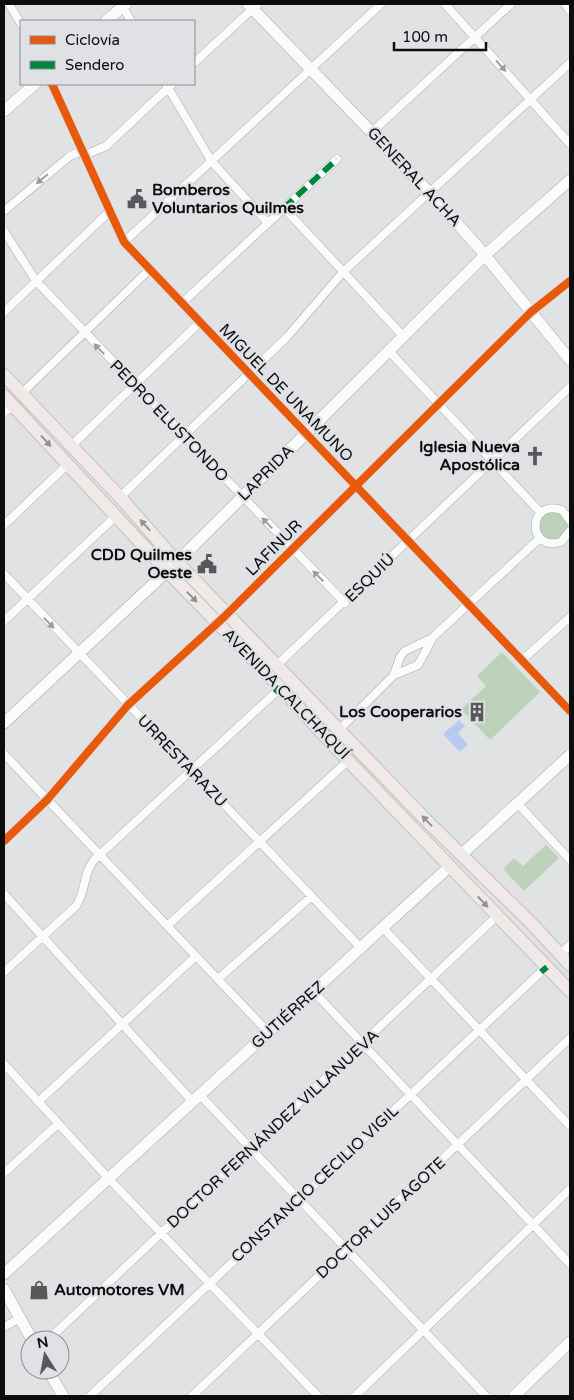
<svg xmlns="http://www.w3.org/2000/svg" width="574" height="1400" font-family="'Varela Round',sans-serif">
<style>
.green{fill:#bdd2ba}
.water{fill:#b7caf0}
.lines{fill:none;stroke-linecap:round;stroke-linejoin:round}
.street-casing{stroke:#a8a9ab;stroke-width:9}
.secondary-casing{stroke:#a8a9ab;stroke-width:12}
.primary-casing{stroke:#bfc0c1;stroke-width:14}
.street{stroke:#fafbfb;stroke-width:8}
.secondary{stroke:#fafbfb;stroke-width:11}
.primary{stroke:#f0e9e8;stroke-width:12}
.quiet{stroke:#00873e;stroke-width:6;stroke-dasharray:12 6;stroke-linecap:butt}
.cycleway-casing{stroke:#dfe1e5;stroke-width:11}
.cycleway{stroke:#e8590c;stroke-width:8}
.oneway{fill:#9b9c9c}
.oneway2{fill:#959191}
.labels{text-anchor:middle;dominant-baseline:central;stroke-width:4.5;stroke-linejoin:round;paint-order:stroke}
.street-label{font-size:16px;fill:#0c0d0e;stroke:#dfe1e5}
.poi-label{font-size:16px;font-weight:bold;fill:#0c0d0e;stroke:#dfe1e5;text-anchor:end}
</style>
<rect width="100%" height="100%" fill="#e0e2e4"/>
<path class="green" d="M538 526a15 15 0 1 1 30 0a15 15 0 1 1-30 0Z
M502 652 540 692 490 740 461 709 486 686 477 676Z
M546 845 559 858 524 891 503 869 514 858 523 866Z"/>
<path class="water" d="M459 720 465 726 458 733 468 745 460 752 443 734Z"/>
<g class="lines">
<defs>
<path id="street" d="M9 4 21 24
M121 4 131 21
M445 4 570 144
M565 4 570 11
M194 63 258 4
M52 84 124 242 570 711
M166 84 212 162 268 223
M373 131 511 4
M83 156 106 146 172 84
M284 208 403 336
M4 211 70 156 81 151
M4 231 36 281 345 603
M124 242 381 4
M182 303 337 159
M4 312 109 212
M388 350 541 513
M21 394 149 270
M4 413 13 405
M71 446 200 322
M120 497 287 337 343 272 570 63
M570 521 562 510C528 498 526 552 561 542L570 531
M4 525 68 464
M4 574 361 948
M4 621 116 516
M522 660 570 617
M278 664 570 387
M394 675 400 657 405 651 432 638 540 538
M340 729 394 675 418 665 432 639
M4 754 269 1033
M518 804 570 860
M4 841 47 800 128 705 224 617 531 312 570 281
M4 894 193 1102
M168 925 349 760
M383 928 570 1126
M560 954 570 945
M4 972 76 906C86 892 83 873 94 860L275 693
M218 979 312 896
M314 992 570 1264
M4 1064 109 1179 318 1396
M200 1095 486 1396
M38 1102 196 956
M4 1173 58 1124
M4 1327 20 1318
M48 1340 496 917
M90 1396 541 972
M192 1396 570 1038
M355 1396 570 1189"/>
<path id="secondary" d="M248 4 428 191 479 248 570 360
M106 21 126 4
M4 111 35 84
M4 723 177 562 485 255 570 180
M461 855 570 755
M4 1274 449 867
M4 1289 32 1340
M48 1370 63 1396
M514 1396 570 1342"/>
<path id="primary" d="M4 375 120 497 177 562 425 819 533 925 570 965
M4 396 167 571 280 687 331 743 570 991"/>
</defs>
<use href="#street" class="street-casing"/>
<use href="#secondary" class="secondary-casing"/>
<use href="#primary" class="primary-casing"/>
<use href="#street" class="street"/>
<use href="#secondary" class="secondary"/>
<use href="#primary" class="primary"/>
<path class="quiet" d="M284 208 337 159
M275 693 280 687
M541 972 547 967"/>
<defs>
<path id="cycleway" d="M52 84 124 242 570 711
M4 841 47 800 128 705 224 617 531 312 570 281"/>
</defs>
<use href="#cycleway" class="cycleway-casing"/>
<use href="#cycleway" class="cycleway"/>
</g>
<defs><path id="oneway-solid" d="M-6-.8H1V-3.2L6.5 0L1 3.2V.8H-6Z" transform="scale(1.25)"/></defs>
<g class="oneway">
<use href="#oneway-solid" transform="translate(501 66) rotate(48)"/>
<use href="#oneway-solid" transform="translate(42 179) rotate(140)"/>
<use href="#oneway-solid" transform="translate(99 349) rotate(-134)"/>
<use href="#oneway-solid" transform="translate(267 523) rotate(-134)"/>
<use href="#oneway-solid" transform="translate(318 576) rotate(-135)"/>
<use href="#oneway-solid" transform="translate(49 623) rotate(46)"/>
</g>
<g class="oneway2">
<use href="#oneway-solid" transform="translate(46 441) rotate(47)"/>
<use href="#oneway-solid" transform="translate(145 525) rotate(-132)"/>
<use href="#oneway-solid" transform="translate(192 597) rotate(46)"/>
<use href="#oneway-solid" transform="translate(427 821) rotate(-134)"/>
<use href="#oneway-solid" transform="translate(483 902) rotate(47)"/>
</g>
<defs>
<symbol id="civic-bare" viewBox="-9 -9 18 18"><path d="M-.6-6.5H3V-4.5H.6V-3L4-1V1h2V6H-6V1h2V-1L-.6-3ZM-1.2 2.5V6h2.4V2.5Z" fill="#565859" stroke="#dfe1e5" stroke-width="2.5" paint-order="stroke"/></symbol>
<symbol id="church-bare" viewBox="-9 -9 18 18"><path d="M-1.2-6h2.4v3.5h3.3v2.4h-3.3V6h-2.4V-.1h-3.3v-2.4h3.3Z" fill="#565859" stroke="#dfe1e5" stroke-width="2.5" paint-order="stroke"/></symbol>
<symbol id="building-bare" viewBox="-9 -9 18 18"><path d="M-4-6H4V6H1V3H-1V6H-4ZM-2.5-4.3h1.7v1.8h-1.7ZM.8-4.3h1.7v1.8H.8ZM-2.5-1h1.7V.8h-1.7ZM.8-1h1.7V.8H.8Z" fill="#565859" stroke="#dfe1e5" stroke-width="2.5" paint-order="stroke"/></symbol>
<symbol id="shop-bare" viewBox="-9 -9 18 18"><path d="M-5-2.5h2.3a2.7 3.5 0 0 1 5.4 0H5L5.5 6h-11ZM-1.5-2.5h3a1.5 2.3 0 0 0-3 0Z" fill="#565859" stroke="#dfe1e5" stroke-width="2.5" paint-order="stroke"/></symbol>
</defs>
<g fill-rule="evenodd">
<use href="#civic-bare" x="123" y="185" width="28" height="28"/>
<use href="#church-bare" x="521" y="442" width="28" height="28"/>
<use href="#civic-bare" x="193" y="550" width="28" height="28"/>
<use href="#building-bare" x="463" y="698" width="28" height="28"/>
<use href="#shop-bare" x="25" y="1276" width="28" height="28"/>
</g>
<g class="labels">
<g class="street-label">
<text transform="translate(414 177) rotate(47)">GENERAL ACHA</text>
<text transform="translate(286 393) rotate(46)">MIGUEL DE UNAMUNO</text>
<text transform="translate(169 421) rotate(46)">PEDRO ELUSTONDO</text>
<text transform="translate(266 473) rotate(-45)">LAPRIDA</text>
<text transform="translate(274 548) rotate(-45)">LAFINUR</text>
<text transform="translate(370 578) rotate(-44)">ESQUIÚ</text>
<text transform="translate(286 694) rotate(46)">AVENIDA CALCHAQUÍ</text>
<text transform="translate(182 761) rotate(46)">URRESTARAZU</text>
<text transform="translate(288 1015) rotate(-42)">GUTIÉRREZ</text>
<text transform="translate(273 1129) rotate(-43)">DOCTOR FERNÁNDEZ VILLANUEVA</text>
<text transform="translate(315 1184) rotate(-43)">CONSTANCIO CECILIO VIGIL</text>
<text transform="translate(381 1218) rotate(-43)">DOCTOR LUIS AGOTE</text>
</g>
<g class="poi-label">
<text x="152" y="190" text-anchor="start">Bomberos<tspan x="152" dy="18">Voluntarios Quilmes</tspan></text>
<text x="520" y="447">Iglesia Nueva<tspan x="520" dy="18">Apostólica</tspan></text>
<text x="192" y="555">CDD Quilmes<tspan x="192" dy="18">Oeste</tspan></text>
<text x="462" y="712">Los Cooperarios</text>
<text x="54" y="1290" text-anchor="start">Automotores VM</text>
</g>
</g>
<rect width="574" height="1400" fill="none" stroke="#0c0d0e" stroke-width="10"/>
<rect x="20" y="20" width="175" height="65" fill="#dfe1e5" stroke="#8b8c8f"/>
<rect x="30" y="36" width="25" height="8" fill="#e8590c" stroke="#8b8c8f"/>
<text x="65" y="45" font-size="15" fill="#0c0d0e">Ciclovía</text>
<rect x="30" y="61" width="25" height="8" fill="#00873e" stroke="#8b8c8f"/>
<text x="65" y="70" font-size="15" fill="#0c0d0e">Sendero</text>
<g transform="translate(45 1355) rotate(349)"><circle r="24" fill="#dfe1e5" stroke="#8b8c8f"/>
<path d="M0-4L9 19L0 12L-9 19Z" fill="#565859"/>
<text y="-8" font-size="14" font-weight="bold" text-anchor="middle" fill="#0c0d0e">N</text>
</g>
<path d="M394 42v8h92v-8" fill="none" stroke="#0c0d0e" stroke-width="2.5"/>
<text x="402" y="42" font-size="15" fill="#0c0d0e" stroke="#dfe1e5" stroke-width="4" paint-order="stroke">100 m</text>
</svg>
